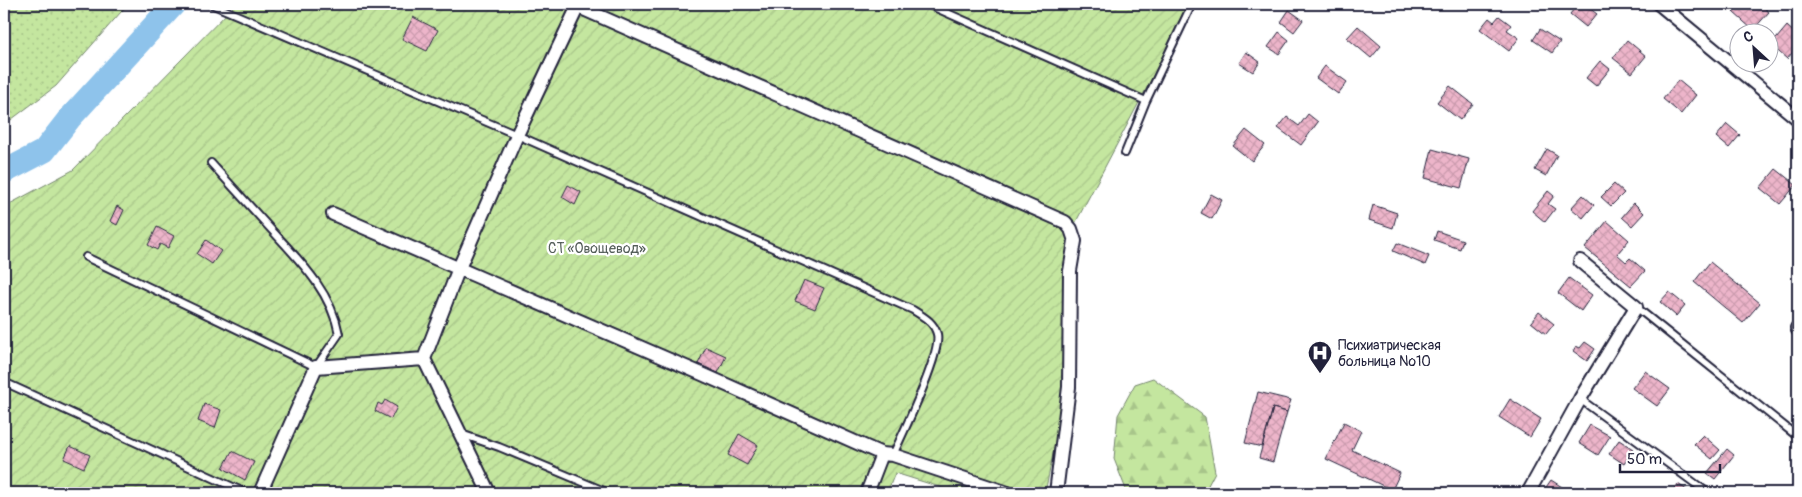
<svg xmlns="http://www.w3.org/2000/svg" width="1802" height="497" font-family="Pangolin,sans-serif">
<style>
.grass{fill:url(#grass-dots);stroke:#73846d}
.forest{fill:url(#forest-firs);stroke:#73846d}
.garden{fill:url(#garden-furrows);stroke:#73846d}
.lines{fill:none;stroke-linecap:round;stroke-linejoin:round}
.river{stroke:#8ec3eb;stroke-width:24}
.building{fill:url(#building-cross-hatch);stroke:#22223b}
.service-casing{stroke:#22223b;stroke-width:10}
.minor-casing{stroke:#22223b;stroke-width:16}
.service{stroke:#fff;stroke-width:6}
.minor{stroke:#fff;stroke-width:12}
.labels{text-anchor:middle;dominant-baseline:central;stroke-width:4.5;stroke-linejoin:round;paint-order:stroke}
.park-label{font-size:14px;fill:#535d59;stroke:#fff}
.poi-label{font-size:14px;fill:#22223b;stroke:#fff;text-anchor:start}
</style>
<defs>
<pattern id="grass-dots" width="8" height="8" patternUnits="userSpaceOnUse" patternTransform="scale(1.25)"><rect width="8" height="8" fill="#c4e69f"/><path d="M2 2h.1M6 6h.1" fill="none" stroke="#a8c58a" stroke-width="1.8" stroke-linecap="round"/></pattern>
<pattern id="forest-firs" width="22" height="20" patternUnits="userSpaceOnUse" patternTransform="scale(1.25)"><rect width="22" height="20" fill="#c4e69f"/><path d="M5 1l3.5 6h-7zM16 11l3.5 6h-7z" fill="#a8c58a"/></pattern>
<pattern id="garden-furrows" width="10" height="10" patternUnits="userSpaceOnUse" patternTransform="scale(1.25)"><rect width="10" height="10" fill="#c4e69f"/><path d="M-1 1l2-2M0 10L10 0M9 11l2-2" fill="none" stroke="#a8c58a"/></pattern>
<pattern id="building-cross-hatch" width="8" height="8" patternUnits="userSpaceOnUse" patternTransform="scale(1.25)"><rect width="8" height="8" fill="#edb5ca"/><path d="M0 0l8 8M0 8l8-8" fill="none" stroke="#cb9bae"/></pattern>
</defs>
<rect width="100%" height="100%" fill="#fff"/>
<filter id="ink" filterUnits="userSpaceOnUse"><feTurbulence type="fractalNoise" baseFrequency=".02" numOctaves="2"/><feDisplacementMap in="SourceGraphic" scale="10" xChannelSelector="R" yChannelSelector="G"/><feConvolveMatrix kernelMatrix="1 2 1 2 8 2 1 2 1" color-interpolation-filters="sRGB"/></filter>
<g filter="url(#ink)">
<path class="grass" d="M4 4H128L56 86 4 125Z"/>
<path class="forest" d="M1153 378 1205 417 1215 472 1204 493H1129L1127 492 1114 459 1118 415 1135 384Z"/>
<path class="garden" d="M236 4H1191L1069 235 1063 405 1045 493H959L895 473 887 493H4V207L73 170Z"/>
<g class="lines">
<path class="river" d="M4 172 44 151 69 119 174 4"/>
</g>
<path class="building" d="M1578 4H1584L1597 14 1586 27 1570 14Z
M1740 4H1760L1769 12 1753 30 1733 12Z
M1289 10 1303 20 1294 32 1281 22Z
M1499 16 1511 25 1507 30 1519 38 1509 51 1480 29 1489 18 1494 22Z
M413 17 438 30 427 51 402 39Z
M1358 26 1381 46 1371 58 1347 38Z
M1787 26 1798 36V46L1787 59 1771 45Z
M1540 29 1560 42 1552 53 1533 40Z
M1279 32 1289 40 1279 54 1268 47Z
M1627 40 1646 56 1632 73 1613 58Z
M1246 52 1260 62 1253 72 1239 63Z
M1600 61 1610 69 1596 86 1586 78Z
M1325 66 1347 82 1338 94 1316 78Z
M1678 80 1696 95 1681 114 1663 99Z
M1450 86 1473 104 1460 120 1437 102Z
M1308 114 1318 122 1301 145 1278 128 1287 117 1299 126Z
M1727 124 1740 135 1729 148 1716 137Z
M1246 130 1265 145 1252 161 1233 146Z
M1432 149 1469 159 1461 188 1425 178Z
M1547 149 1557 155 1546 176 1535 170Z
M1776 169 1796 185 1780 204 1760 188Z
M1614 184 1624 193 1611 206 1601 197Z
M568 185 581 192 575 205 562 197Z
M1548 191 1554 196 1548 204 1555 209 1545 222 1532 211Z
M1211 194 1222 200 1212 219 1201 213Z
M1583 195 1594 205 1583 218 1571 208Z
M1634 203 1644 213 1632 226 1622 217Z
M1373 205 1397 213 1393 228 1369 220Z
M117 206 124 210 117 225 110 221Z
M1607 221 1629 240 1617 254 1626 262 1630 258 1645 271 1631 286 1585 248Z
M157 227 174 236 168 248 160 244 157 250 148 245Z
M1437 231 1463 240 1460 249 1434 240Z
M206 240 221 251 212 264 197 254Z
M1397 243 1429 256 1425 265 1393 251Z
M1710 262 1760 303 1743 323 1694 282Z
M1569 278 1592 295 1581 311 1558 293Z
M804 280 824 288 815 309 795 301Z
M1669 292 1685 305 1676 316 1660 302Z
M1539 312 1554 324 1546 334 1531 322Z
M1585 342 1595 349 1587 361 1573 351 1576 346 1580 348Z
M706 347 726 356 718 373 698 364Z
M1645 371 1670 389 1657 406 1632 388Z
M1258 392 1291 400 1287 412 1273 408 1262 447 1245 443Z
M1510 399 1541 419 1530 437 1499 417Z
M385 400 397 407 391 419 375 411 378 403 382 405Z
M204 404 221 410 215 428 198 421Z
M1273 408 1287 412 1273 462 1259 458Z
M1344 422 1361 431 1352 450 1400 473 1392 490 1326 459Z
M1590 425 1610 436 1598 455 1579 443Z
M739 434 758 445 747 465 728 455Z
M1703 435 1720 450 1712 459 1694 444Z
M1619 440 1633 449 1624 464 1609 454Z
M70 446 90 455 84 468 64 459Z
M1727 449 1734 455 1715 479 1707 473Z
M232 451 254 462 245 480 223 468Z
M1551 480 1562 487 1558 493H1542Z
M1678 484 1691 493H1672Z"/>
<g class="lines">
<defs>
<path id="service" d="M211 4 517 135 913 310C924 317 934 322 937 334 942 353 903 433 893 455
M927 4 1146 101
M1125 153 1146 101 1192 4
M86 257 316 367 339 334C331 290 297 258 268 226 249 205 230 184 211 163
M1636 307 1798 437
M4 382 246 493
M1580 399 1708 493
M461 434 499 447 609 493"/>
<path id="minor" d="M572 4 1065 222 1071 229 1075 241 1070 271 1069 387 1056 493
M1659 4 1798 119
M333 214 702 374 882 454 893 455 1008 493
M1797 328 1798 330
M424 359 489 493
M260 493 316 367 424 359 459 268 517 135 579 4
M867 493 882 454
M1528 493 1580 399 1636 307 1580 261"/>
</defs>
<use href="#service" class="service-casing"/>
<use href="#minor" class="minor-casing"/>
<use href="#service" class="service"/>
<use href="#minor" class="minor"/>
</g>
</g>
<defs>
<symbol id="hospital-pin" viewBox="-11 -11 22 30"><path d="M0 17L-7.5 6A9.5 9.5 0 1 1 7.5 6Z" fill="#22223b" stroke="#fff"/><path d="M-5-5h3v3.5h4V-5h3V5h-3V1.5h-4V5h-3Z" fill="#fff"/></symbol>
</defs>
<g fill-rule="evenodd">
<use href="#hospital-pin" x="1306" y="339" width="28" height="38"/>
</g>
<g class="labels">
<g class="park-label">
<text x="597" y="248">СТ «Овощевод»</text>
</g>
<g class="poi-label">
<text x="1338" y="345">Психиатрическая<tspan x="1338" dy="16">больница №10</tspan></text>
</g>
</g>
<rect width="1802" height="497" fill="none" stroke="#fff" stroke-width="20"/>
<rect x="10" y="10" width="1782" height="477" fill="none" stroke="#22223b" stroke-width="2" filter="url(#ink)"/>
<g transform="translate(1754 48) rotate(334)"><circle r="24" fill="#ffffff" stroke="#a7a7b1"/>
<path d="M0-4L9 19L0 12L-9 19Z" fill="#22223b"/>
<text y="-8" font-size="14" font-weight="bold" text-anchor="middle" fill="#22223b">С</text>
</g>
<path d="M1620 464v8h100v-8" fill="none" stroke="#22223b" stroke-width="2.5"/>
<text x="1627" y="464" font-size="15" fill="#22223b" stroke="#ffffff" stroke-width="4" paint-order="stroke">50 m</text>
</svg>
